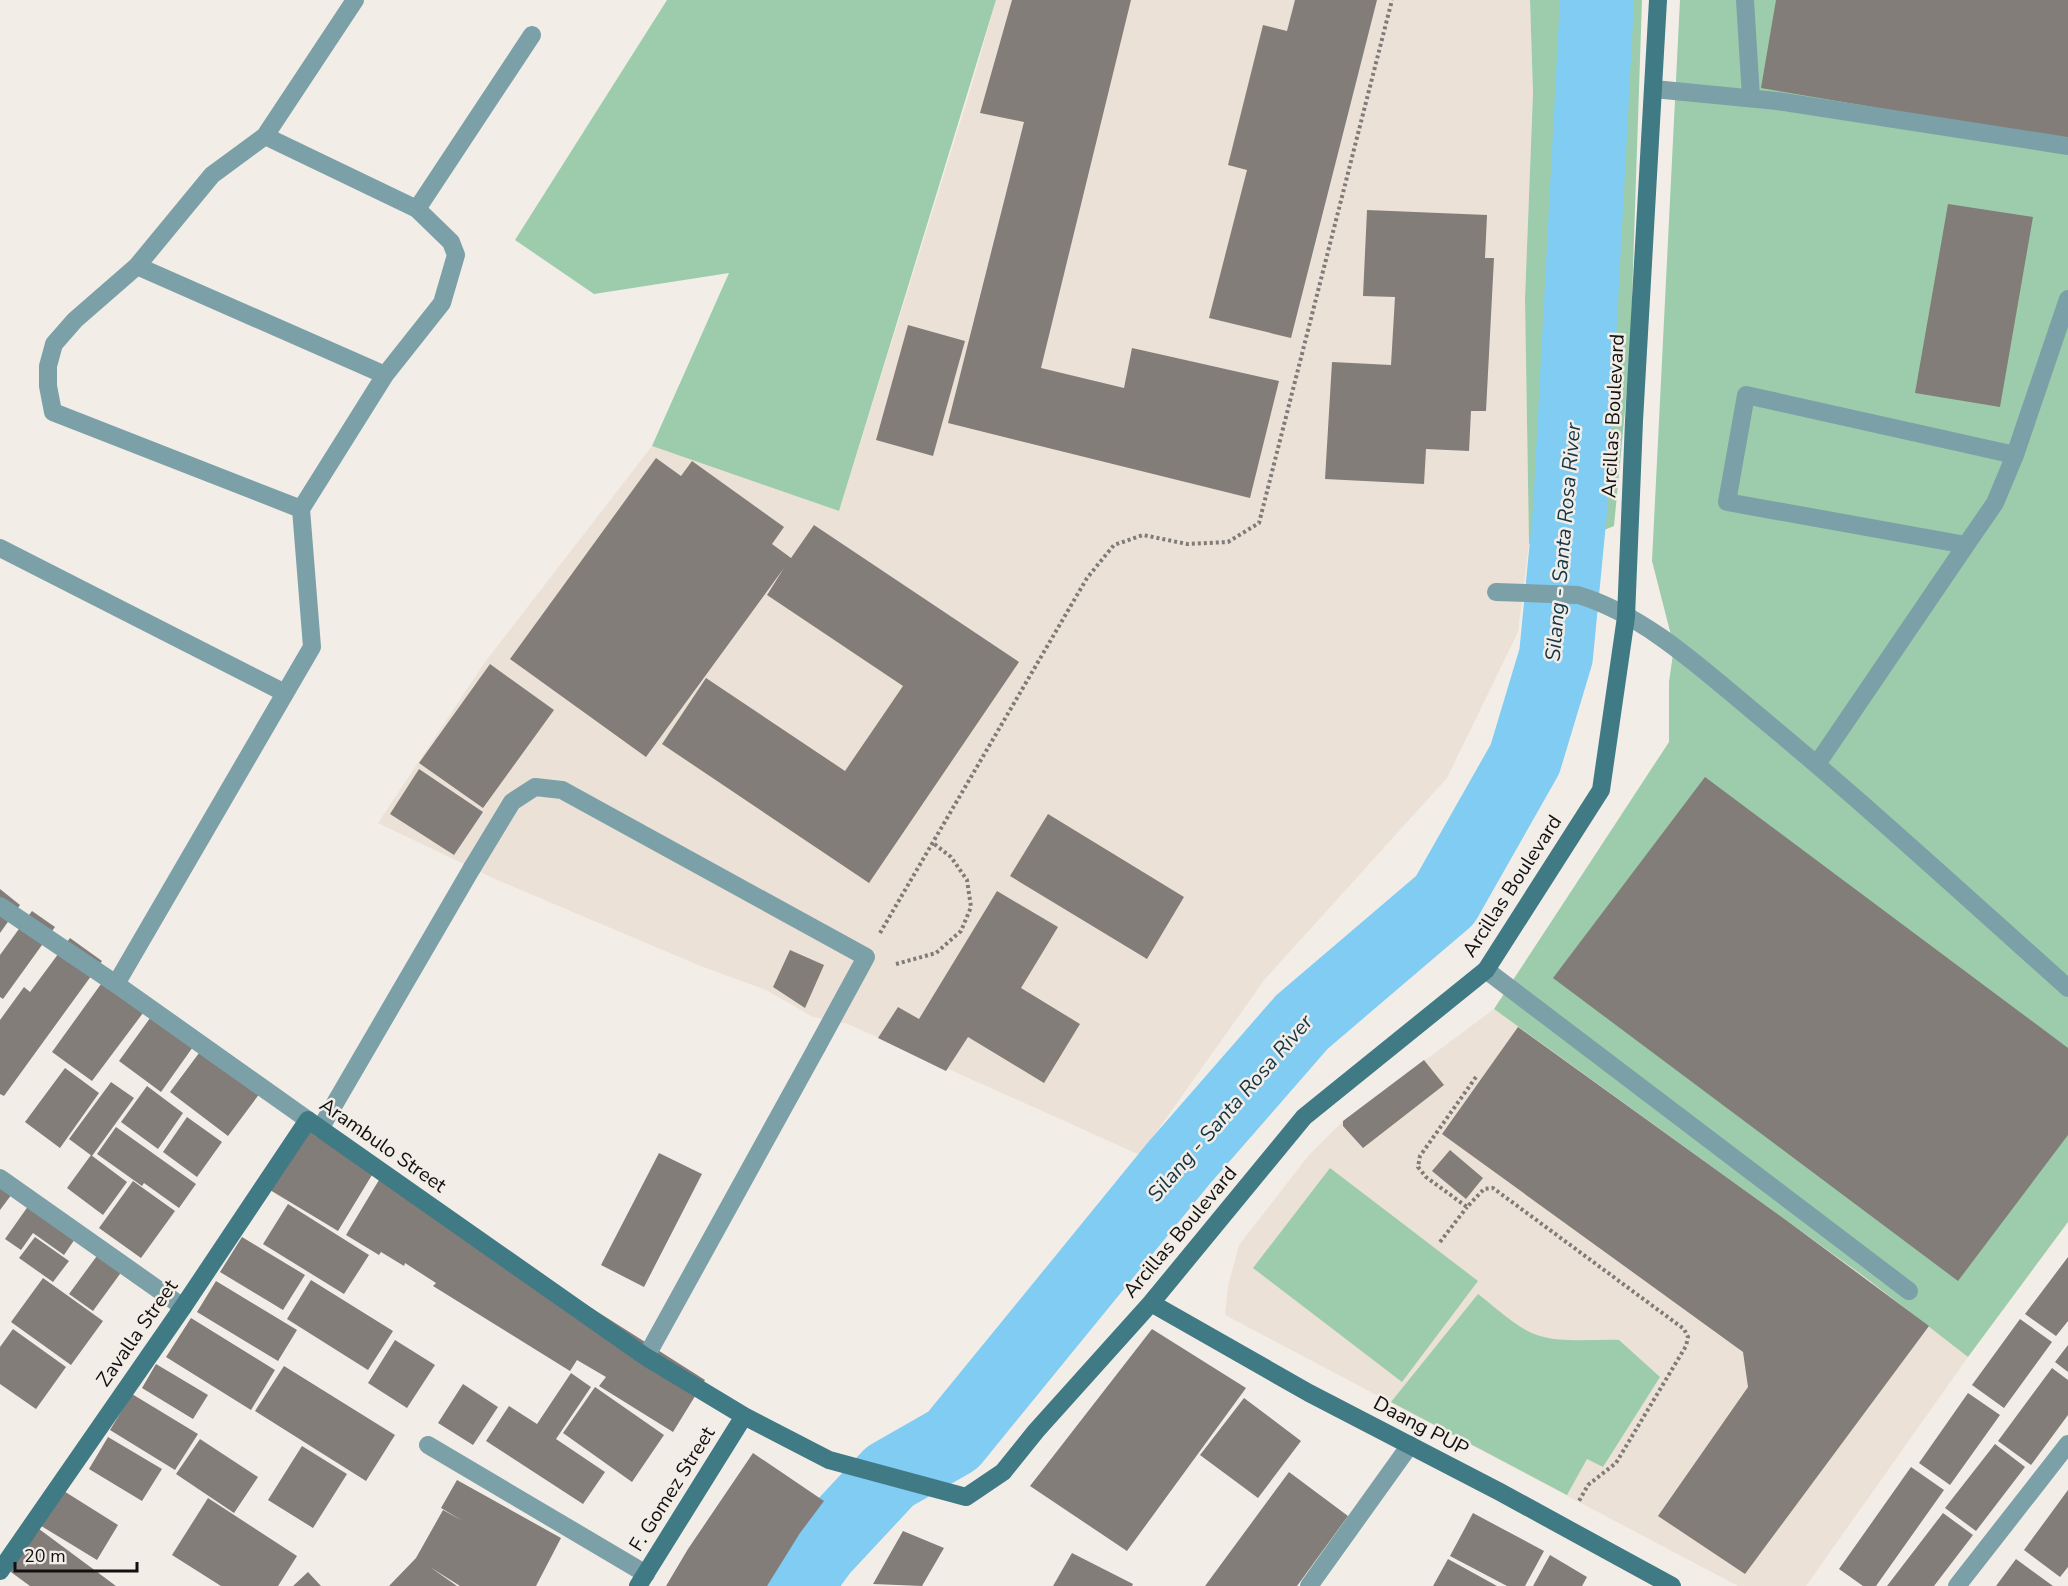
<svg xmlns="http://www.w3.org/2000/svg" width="2068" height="1586" font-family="'Nunito Sans',sans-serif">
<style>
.built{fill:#ece1d6}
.green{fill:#9cccab}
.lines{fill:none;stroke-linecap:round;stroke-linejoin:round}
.river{stroke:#80ccf2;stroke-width:74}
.building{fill:#827d78}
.path{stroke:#7f7b78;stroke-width:4;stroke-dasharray:3 3;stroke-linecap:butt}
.lane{stroke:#7ba0a7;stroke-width:18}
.street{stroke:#7ba0a7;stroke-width:18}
.secondary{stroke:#407a85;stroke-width:18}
.labels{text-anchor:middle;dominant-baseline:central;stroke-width:5;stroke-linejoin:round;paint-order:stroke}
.street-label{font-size:20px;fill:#12110f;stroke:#f3ede8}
.water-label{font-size:21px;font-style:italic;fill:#143747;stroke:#f3ede8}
</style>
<rect width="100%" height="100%" fill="#f3ede8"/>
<path class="built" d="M996 0H1530L1533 93 1525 299 1529 544 1518 632 1447 778 1265 979 1140 1155 848 1024 813 1017 766 990 698 965 495 879 378 823 485 662 652 446 839 511 970 91Z
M1494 1009 1866 1278 1968 1357 1806 1586H1738L1225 1315 1228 1286 1239 1245 1309 1155 1343 1121Z"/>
<path class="green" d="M667 0H996L839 511 652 446 729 273 594 294 515 240Z
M1530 0H1642L1630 358 1614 526 1587 537 1529 544 1525 299 1533 93Z
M1680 0H2068V1222L1968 1357 1866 1278 1494 1009 1669 742V682L1674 647 1652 561Z
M1330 1168 1478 1281 1402 1382 1253 1268Z
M1478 1294C1495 1307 1520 1331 1540 1336 1565 1343 1594 1339 1619 1340L1660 1377 1603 1467 1587 1459 1567 1495 1391 1402Z"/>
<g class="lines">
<path class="river" d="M795 1586 821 1550 890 1476 953 1440 1179 1163 1302 1022 1445 900 1525 759 1556 656 1570 511 1597 0"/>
</g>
<path class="building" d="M1012 0H1131L1041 368 1124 388 1132 348 1279 381 1250 498 948 423 1024 122 980 113Z
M1295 0H1377L1291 338 1209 318 1247 170 1228 165 1263 25 1287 31Z
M1776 0H2068V140L1761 88Z
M1948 204 2033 217 2000 407 1915 393Z
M1367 210 1487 215 1485 258H1494L1486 411H1471L1469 451 1426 449 1424 484 1325 479 1332 362 1391 365 1395 297 1363 296Z
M908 325 965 341 933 456 876 440Z
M656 458 681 476 692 461 784 527 772 544 791 558 814 525 1019 662 869 883 662 744 706 678 845 771 903 686 767 595 784 568 646 757 510 659Z
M490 664 554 710 483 808 419 763Z
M419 769 483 812 454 855 390 814Z
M1705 777 2068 1048V1135L1958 1281 1553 978Z
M1048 814 1184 897 1147 959 1010 876Z
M0 889 20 905 0 933Z
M997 891 1058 927 1021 988 1080 1024 1044 1083 968 1037 946 1071 878 1038 898 1007 919 1019Z
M32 911 55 927 3 999 0 997V955Z
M70 938 102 961 4 1096 0 1094V1020L24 987 30 992Z
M790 950 824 965 805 1008 773 987Z
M101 984 143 1013 92 1081 52 1052Z
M158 1007 200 1037 161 1092 119 1061Z
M1518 1027 1790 1223 1929 1326 1745 1574 1658 1516 1748 1387 1743 1352 1442 1134Z
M205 1045 263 1089 228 1136 170 1092Z
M1424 1060 1444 1085 1363 1148 1343 1126V1121Z
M65 1068 99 1093 60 1148 25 1122Z
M111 1082 134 1098 92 1156 69 1139Z
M147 1086 183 1113 158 1149 121 1122Z
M187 1117 222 1142 197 1177 163 1152Z
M303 1126 375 1170 338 1231 265 1187Z
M116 1127 196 1184 179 1208 144 1183 142 1186 97 1154Z
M1450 1150 1483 1178 1466 1199 1432 1171Z
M659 1153 702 1174 644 1287 601 1265Z
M91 1155 127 1182 103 1215 67 1188Z
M382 1175 705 1380 673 1432 599 1386 606 1377 577 1360 570 1371 433 1286 436 1283 405 1263 404 1266 381 1252 379 1255 346 1235Z
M133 1181 175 1211 141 1258 99 1228Z
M0 1186 12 1194 0 1210Z
M31 1202 77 1236 64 1255 33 1233 21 1250 5 1239Z
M288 1204 369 1255 344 1294 263 1244Z
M35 1237 69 1261 53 1282 19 1258Z
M242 1237 305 1275 283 1310 220 1272Z
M102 1249 125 1267 93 1311 69 1294Z
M2068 1257V1321L2056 1336 2025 1314Z
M43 1278 103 1321 71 1365 11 1322Z
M311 1280 393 1331 368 1370 287 1319Z
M216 1281 297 1330 278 1361 197 1312Z
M191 1318 275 1370 251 1410 166 1357Z
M2020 1319 2052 1342 2004 1408 1972 1385Z
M13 1329 66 1367 36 1409 0 1384V1347Z
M1152 1329 1246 1388 1127 1551 1030 1486Z
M395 1340 435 1365 407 1408 368 1383Z
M2068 1345V1372L2055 1362Z
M156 1364 208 1395 193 1419 142 1388Z
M284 1366 395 1435 366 1481 255 1411Z
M2052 1368 2068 1380V1415L2031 1465 1998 1441Z
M571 1373 591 1387 556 1439 605 1472 583 1504 486 1441 509 1406 537 1424Z
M463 1384 498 1407 473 1445 438 1423Z
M595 1387 664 1435 632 1482 563 1433Z
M1968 1393 2000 1415 1950 1485 1919 1463Z
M132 1394 198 1434 175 1470 110 1430Z
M1244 1398 1301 1441 1258 1498 1200 1455Z
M108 1437 162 1469 142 1501 89 1469Z
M200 1439 258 1477 234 1513 176 1474Z
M1995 1444 2025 1467 1976 1531 1945 1508Z
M302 1446 347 1474 313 1528 268 1500Z
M753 1453 824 1501 800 1533 767 1586H666L688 1549Z
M1911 1467 1944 1490 1876 1586H1863L1839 1569Z
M1289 1472 1348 1516 1297 1586H1205Z
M457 1480 561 1538 536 1586H460L430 1567 457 1586H389L416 1558 443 1510 463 1521 441 1508Z
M59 1488 118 1525 97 1560 38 1524Z
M2068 1490V1567L2060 1577 2024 1550Z
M208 1498 297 1556 278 1586H221L172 1555Z
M1473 1513 1544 1551 1525 1586H1507L1450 1556Z
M1943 1513 1973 1535 1934 1586H1887Z
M35 1526 116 1586H30L4 1567Z
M903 1531 944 1548 922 1586 873 1584Z
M1072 1553 1133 1584 1132 1586H1053Z
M1550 1555 1587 1577 1582 1586H1533Z
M1448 1559 1497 1586H1433Z
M2016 1559 2053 1586H1996Z
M308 1572 321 1586H293Z"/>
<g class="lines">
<path class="path" d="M880 933 1087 578 1114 545 1143 535 1187 544 1228 542 1259 523 1392 0
M896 964 936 953 961 931 971 907 967 880 951 857 933 843
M1476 1077 1420 1156 1418 1167 1426 1177 1467 1207 1484 1189 1493 1188 1684 1329 1688 1337 1686 1346 1616 1463 1588 1485 1579 1501
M1440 1242 1467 1207"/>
<path class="lane" d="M1745 0 1751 97
M1654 89 1777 101 2068 146
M2015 455 1746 395 1727 502 1966 545 1995 503 2015 455 2068 299
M0 548 285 693
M1496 592 1578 595C1645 615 1702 669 1754 712 1862 801 1964 895 2068 988
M1817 764 1966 545
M472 868 512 802 535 787 562 790 866 957 817 1047
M1486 970 1909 1291
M0 1178 183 1307"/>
<path class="street" d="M417 209 532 35
M137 266 385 375
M301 509 53 412 48 386V366L54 344 75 320 137 266 212 175 265 136 355 0
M0 906 116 984 308 1120
M116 984 312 647 301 509 385 375 442 303 456 255 451 242 417 209 265 136
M320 1129 472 868
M646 1357 817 1047
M428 1445 646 1574
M1309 1586 1410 1445
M1957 1586 2068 1444"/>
<path class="secondary" d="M1151 1303 1309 1393 1500 1492 1672 1586
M0 1571 183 1307 308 1120 646 1357 744 1416 829 1460 966 1497 1003 1472 1036 1431 1151 1303 1304 1117 1486 970 1601 790 1626 617 1634 421 1658 0
M638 1586 744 1416"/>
</g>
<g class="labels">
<g class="street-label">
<text transform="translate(1613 416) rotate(-87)">Arcillas Boulevard</text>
<text transform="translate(1512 886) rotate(-57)">Arcillas Boulevard</text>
<text transform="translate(383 1145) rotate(35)">Arambulo Street</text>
<text transform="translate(1180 1232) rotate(-50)">Arcillas Boulevard</text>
<text transform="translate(137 1333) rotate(-55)">Zavalla Street</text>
<text transform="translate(1421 1426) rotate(28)">Daang PUP</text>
<text transform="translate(672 1489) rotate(-58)">F. Gomez Street</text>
</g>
<g class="water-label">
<text transform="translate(1563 542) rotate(-85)">Silang - Santa Rosa River</text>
<text transform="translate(1230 1108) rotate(-49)">Silang - Santa Rosa River</text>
</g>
</g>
<path d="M15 1562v9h122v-9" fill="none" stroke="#12110f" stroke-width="3"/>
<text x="24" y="1562" font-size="18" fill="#12110f" stroke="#f3ede8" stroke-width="4.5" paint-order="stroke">20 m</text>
</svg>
